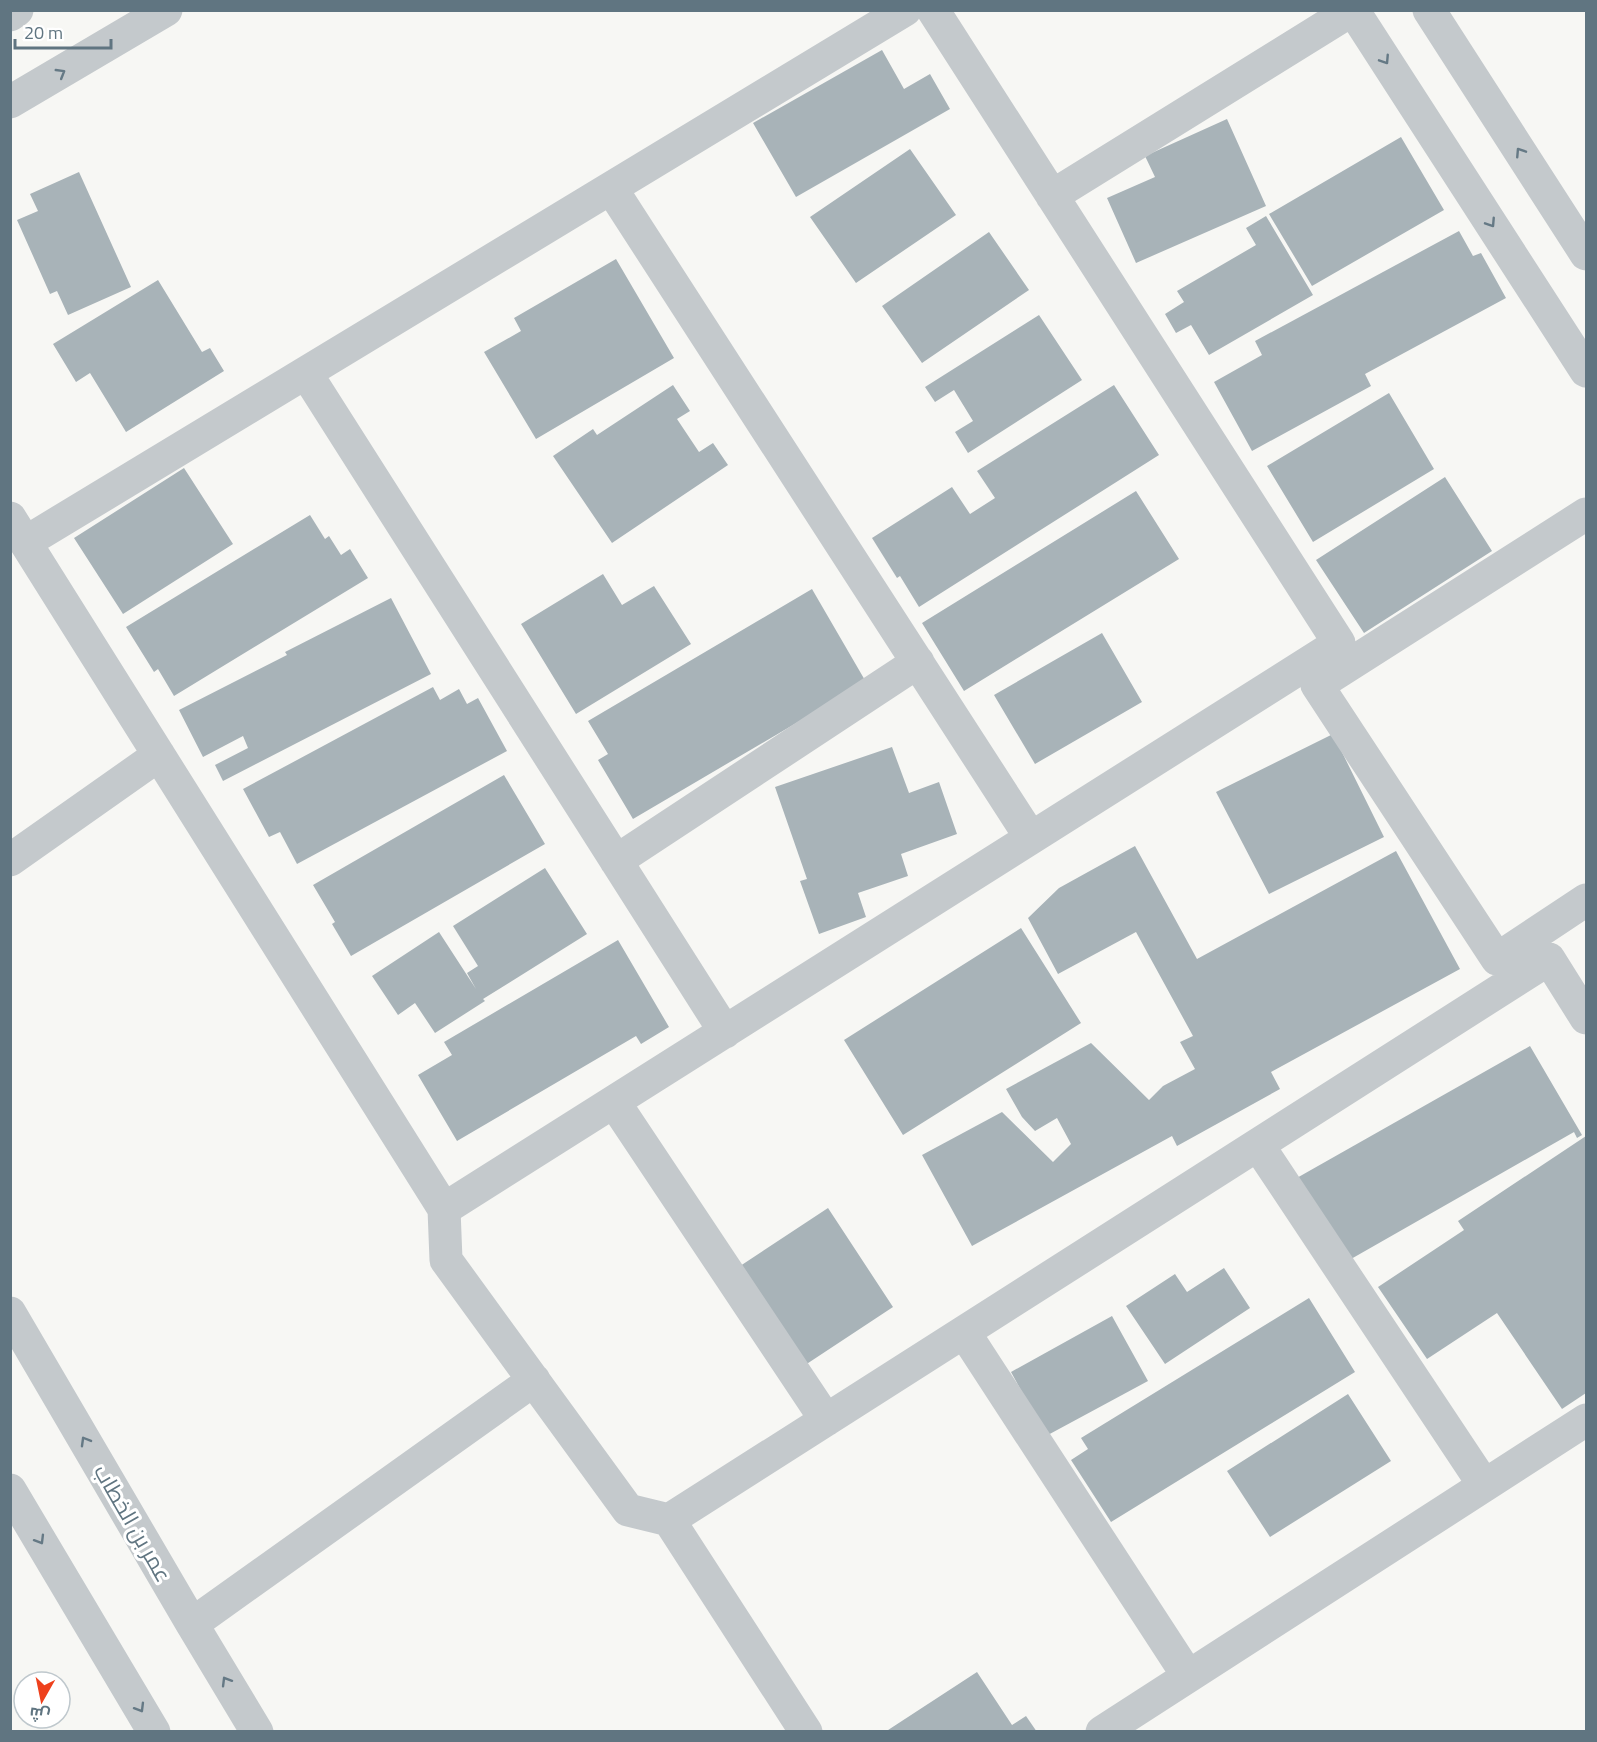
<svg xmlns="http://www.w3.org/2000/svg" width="1597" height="1742" font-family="'Titillium Web',Cairo,sans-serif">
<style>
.building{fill:#a8b3b8}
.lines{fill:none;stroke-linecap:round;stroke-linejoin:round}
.minor{stroke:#c4c9cc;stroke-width:33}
.oneway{stroke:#657985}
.labels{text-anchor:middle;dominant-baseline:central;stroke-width:6;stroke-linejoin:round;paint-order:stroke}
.street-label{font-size:22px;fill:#607581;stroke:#fff}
</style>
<rect width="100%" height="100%" fill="#f7f7f4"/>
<path class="building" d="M882 50 904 89 930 74 950 109 796 197 753 123Z
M1227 119 1266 206 1136 263 1107 198 1155 177 1145 156Z
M1401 137 1444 210 1312 286 1269 214Z
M910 149 956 215 856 283 810 217Z
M79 172 131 287 68 315 57 291 50 294 17 220 38 211 30 194Z
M1266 216 1313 295 1209 355 1191 325 1176 333 1165 314 1184 302 1177 291 1256 245 1246 228Z
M1459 231 1473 256 1481 253 1506 298 1365 374 1371 386 1252 451 1214 382 1262 355 1255 341Z
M989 232 1029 290 922 363 882 306Z
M616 259 674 358 536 439 484 352 521 331 514 318Z
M158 280 202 352 210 348 224 371 126 432 90 373 76 382 53 344Z
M1039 315 1082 380 968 453 955 432 973 421 954 390 935 402 925 387Z
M673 385 690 411 677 419 699 452 713 443 728 465 612 543 553 456 593 429 597 435Z
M1114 385 1159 455 919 607 900 576 897 578 872 538 952 487 970 514 995 498 977 471Z
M1389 393 1434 469 1313 542 1267 466Z
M184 468 233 544 123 614 74 538Z
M1445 477 1492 551 1364 633 1316 560Z
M1136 491 1179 559 964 691 922 623Z
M310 515 325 539 329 536 341 555 350 549 368 578 174 696 158 669 154 672 126 627Z
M603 574 622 605 654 586 691 644 576 714 521 624Z
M812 589 866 682 633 819 598 760 608 754 588 721Z
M391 598 431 674 223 781 215 765 248 748 243 736 203 757 179 710 287 655 285 652Z
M1102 633 1142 702 1035 764 994 695Z
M433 687 440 700 459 689 467 704 478 698 507 751 297 864 280 832 269 837 243 789Z
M1333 734 1384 837 1269 894 1216 792Z
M892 747 909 793 939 782 957 834 901 854 908 876 858 893 866 917 819 934 800 881 807 879 775 787Z
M504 775 545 844 351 956 332 924 335 922 313 885Z
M1135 846 1197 959 1396 851 1460 969 1271 1072 1280 1089 1177 1146 1172 1136 972 1246 922 1155 1002 1112 1053 1162 1071 1144 1057 1118 1035 1131 1022 1117 1006 1089 1091 1043 1149 1100 1163 1086 1195 1069 1180 1042 1193 1036 1136 932 1058 974 1028 918 1059 888Z
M545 868 587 934 483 999 485 1001 435 1033 415 1003 398 1015 372 976 439 932 476 989 467 973 478 966 453 926Z
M1021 928 1081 1023 903 1135 844 1040Z
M618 940 669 1027 641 1044 636 1036 457 1141 418 1075 452 1055 444 1042Z
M1530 1046 1582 1135 1577 1138 1574 1132 1344 1263 1295 1179Z
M1586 1136V1393L1562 1409 1497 1313 1427 1359 1378 1287 1464 1230 1458 1221Z
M828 1208 893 1307 790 1375 725 1276Z
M1224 1268 1250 1308 1165 1364 1126 1306 1175 1274 1187 1292Z
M1309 1298 1355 1372 1111 1522 1071 1460 1088 1449 1081 1438Z
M1112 1316 1148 1381 1046 1436 1011 1372Z
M1348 1394 1391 1461 1270 1537 1227 1471Z
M977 1672 1012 1725 1026 1716 1037 1732H885Z"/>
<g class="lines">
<path class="minor" d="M933 10 1339 643 1317 685 1497 959H1549L1586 1018
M1353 10 1586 371
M1429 10 1586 254
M10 15 17 10
M10 102 166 10
M611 188 1031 838
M1052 196 1352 10
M306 373 725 1032
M10 518 444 1209 446 1260 628 1510 669 1520 806 1732
M26 542 905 10
M1319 684 1586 514
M10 860 159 755
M616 861 918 662
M1497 959 1586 900
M614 1102 826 1420
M1258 1145 1484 1485
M444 1209 1338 644
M10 1313 192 1624 257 1732
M964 1332 1188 1676
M10 1490 154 1732
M669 1520 1549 959
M192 1624 534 1380
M1102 1732 1586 1420"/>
</g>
<defs><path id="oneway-chevron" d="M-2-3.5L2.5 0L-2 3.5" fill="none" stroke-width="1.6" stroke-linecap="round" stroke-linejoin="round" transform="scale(1.5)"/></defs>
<g class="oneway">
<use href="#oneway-chevron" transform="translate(1385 60) rotate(57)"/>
<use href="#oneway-chevron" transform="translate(61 73) rotate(-31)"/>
<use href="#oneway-chevron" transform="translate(1520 152) rotate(-123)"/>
<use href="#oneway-chevron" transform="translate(1491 223) rotate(57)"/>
<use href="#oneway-chevron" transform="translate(85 1441) rotate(-120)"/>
<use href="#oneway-chevron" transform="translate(40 1540) rotate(59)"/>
<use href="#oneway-chevron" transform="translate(226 1681) rotate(-121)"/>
<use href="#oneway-chevron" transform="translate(140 1708) rotate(59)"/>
</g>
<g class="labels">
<g class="street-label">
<text transform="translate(133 1523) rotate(60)">عمر بن الخطاب</text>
</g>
</g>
<rect width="1597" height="1742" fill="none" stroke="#607581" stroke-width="24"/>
<g transform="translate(42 1700) rotate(189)"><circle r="28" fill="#ffffff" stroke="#bfc8cd" stroke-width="1.5"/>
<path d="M0-4.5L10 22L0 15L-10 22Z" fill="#ee411d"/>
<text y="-9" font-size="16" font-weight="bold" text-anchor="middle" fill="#607581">ش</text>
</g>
<path d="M15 39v9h96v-9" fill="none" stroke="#607581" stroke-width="3"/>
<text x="24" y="39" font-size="18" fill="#607581" stroke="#ffffff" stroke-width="4.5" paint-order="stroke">20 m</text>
</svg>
